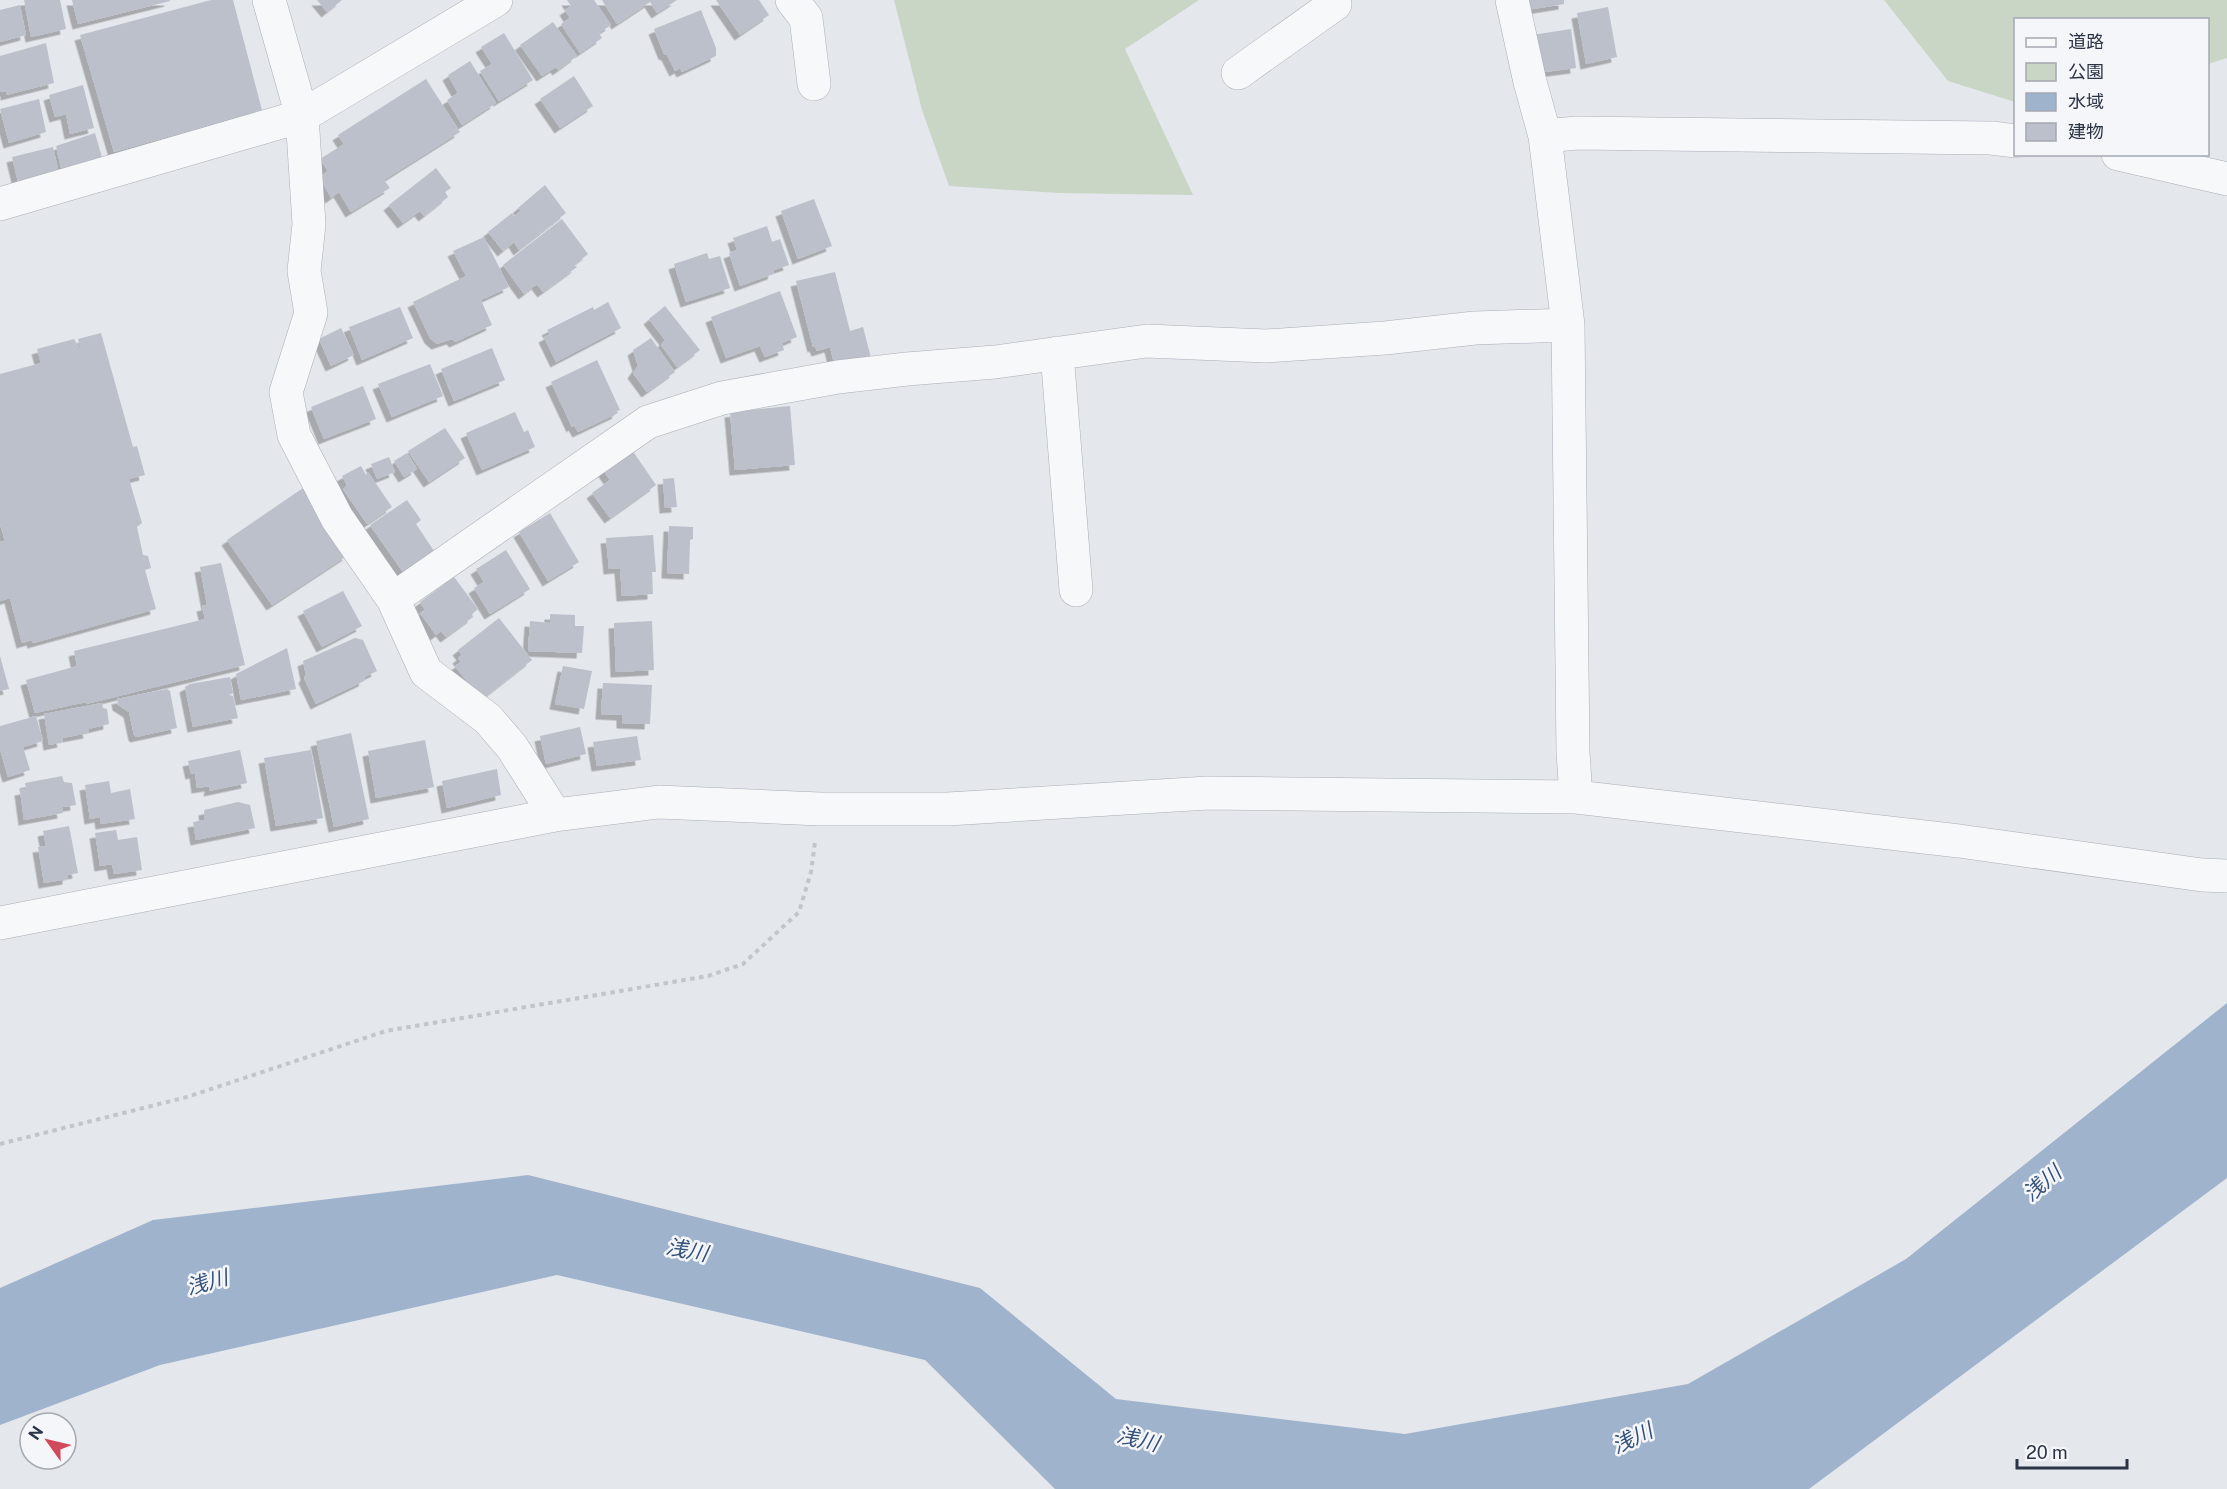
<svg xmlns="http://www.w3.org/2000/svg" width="2227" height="1489" font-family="'Public Sans','Noto Sans JP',sans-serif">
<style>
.green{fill:#c9d6c5}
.water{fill:#9fb4cc}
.building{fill:#bbc0ca;filter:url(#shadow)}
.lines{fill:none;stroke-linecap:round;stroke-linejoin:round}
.minor-casing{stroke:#a9aeb7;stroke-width:34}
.path{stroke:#c2c5cb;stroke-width:4;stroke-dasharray:4.5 4.5;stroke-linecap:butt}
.minor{stroke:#f7f8fa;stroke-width:33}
.labels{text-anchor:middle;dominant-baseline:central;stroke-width:5;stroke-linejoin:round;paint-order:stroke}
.water-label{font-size:21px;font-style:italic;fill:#34527a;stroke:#f4f6f9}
</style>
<defs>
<filter id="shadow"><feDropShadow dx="-5.5" dy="5.5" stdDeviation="0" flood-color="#0004"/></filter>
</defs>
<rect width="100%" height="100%" fill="#e4e7ec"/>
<path class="green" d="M894 0H1199L1125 49 1193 195 1059 193 949 186 922 110Z
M1884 0H2227V58L2208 64V20H2016L2015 102 1948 81Z"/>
<path class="water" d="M2227 1003V1178L1809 1489H1055L925 1360 557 1275 160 1365 0 1425V1288L153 1220 528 1175 980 1288 1116 1399 1405 1434 1688 1384 1906 1259Z"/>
<path class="building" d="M24 0H60L66 29 31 37Z
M72 0H170V1L78 24Z
M211 0H233L262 110 114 152 80 35Z
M317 0H342L327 12Z
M567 0H594L611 25 599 33 602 38 580 53 561 24 570 18 565 10 571 6Z
M602 0H677L657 13 650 2 617 24Z
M716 0H759L769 15 740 35Z
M1525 0H1564V4L1527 10Z
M20 5 26 35 0 42V10Z
M1608 7 1617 57 1586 64 1577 13Z
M701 10 716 48V56L682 72 680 68 675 71 667 55 664 54 654 29Z
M553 22 577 56 558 70 556 67 542 76 520 45Z
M1571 29 1576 68 1537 73 1532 35Z
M504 33 533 80 499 101 480 71 492 64 481 47Z
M46 43 54 83 6 95V91L0 92V56Z
M470 61 496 103 462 125 447 100 458 93 448 75Z
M574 76 593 106 560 128 540 99Z
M426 79 460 132 384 180 390 188 351 212 339 192 331 198 320 177 328 171 320 159 344 144 338 135Z
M83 85 94 128 70 134 66 114 55 117 49 95Z
M39 99 46 132 9 143 0 109Z
M95 133 105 168 72 177 70 166 61 168 56 146Z
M53 147 60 178 19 186 12 157Z
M436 168 451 188 445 192 448 197 424 216 420 211 403 223 389 205Z
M545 185 566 213 519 250 514 242 503 251 488 232 512 213 514 216 521 211 518 208Z
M814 199 832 246 798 259 781 211Z
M562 219 588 254 574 265 577 267 543 292 537 284 524 294 503 265Z
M767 226 772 242 780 239 789 265 774 270 773 274 740 286 729 253 737 250 733 238Z
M484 237 509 287 481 300 492 325 455 342 452 339 437 344 430 338 413 302 466 276 453 251Z
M707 253 709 259 720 256 730 288 686 302 674 264Z
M835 272 850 331 863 327 871 358 835 367 830 347 817 351 815 346 813 347 796 281Z
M780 291 797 337 782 343 784 350 765 357 760 346 726 358 711 317Z
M608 302 621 328 556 362 544 337 550 334 547 330 593 307 594 310Z
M665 306 700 350 677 367 661 345 665 340 649 319Z
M400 307 413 338 362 360 349 327Z
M341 328 354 355 331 366 319 339Z
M101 333 133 447 137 446 145 475 129 479 142 523 137 527 143 555 148 556 151 568 145 570 156 609 33 643 32 640 22 643 10 598 0 601V542L5 541 0 524V374L41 363 37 349 74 339 81 350 78 339Z
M651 338 675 372 647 392 633 373 638 366 633 350Z
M492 348 505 380 454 401 441 369Z
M597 360 620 410 617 411 618 413 578 432 574 425 572 427 551 382Z
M430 364 443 396 392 417 378 384Z
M363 386 376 419 324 439 311 407Z
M790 406 795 465 735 470 730 412Z
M515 412 524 432 528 430 535 447 482 470 466 433Z
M445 428 465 458 429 482 408 451Z
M632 450 656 485 610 518 592 493 610 480 603 470Z
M407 453 417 469 404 477 394 461Z
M389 457 395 472 377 479 371 464Z
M361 466 366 475 368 472 392 507 367 524 343 489 347 485 342 476Z
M674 478 677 507 665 508 663 479Z
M303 488 348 555 272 605 227 540Z
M407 500 421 520 416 524 436 554 405 575 370 525Z
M550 513 579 562 548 581 519 532Z
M669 526 693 527V539L690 540 689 574 667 573Z
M653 535 656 572H652L653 594 622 596 620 568 609 569 606 538Z
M506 550 530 589 490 614 474 588 484 582 476 569Z
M221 563 245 665 86 704V702L35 713 26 680 77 666 74 651 205 619 202 606 207 605 200 567Z
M454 577 478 609 472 614 473 617 446 637 441 631 436 635 420 613 425 610 420 602Z
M343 591 362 626 322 647 303 611Z
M550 614 575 615V626H584L582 653 528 651 530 621 550 623Z
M499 618 532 660 481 700 455 666 461 662 458 658 462 655 458 650Z
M652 621 654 670 616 672 614 623Z
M355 638 363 640 377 671 365 677 364 681 316 704 304 678 306 675 303 661Z
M287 648 296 689 241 700 236 674Z
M0 656 9 689 0 691Z
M563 666 592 671 584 709 555 704Z
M230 677 233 693 229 695 233 696 238 718 193 727 185 687 190 684Z
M603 683 652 685 650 724 622 723V715L601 714Z
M167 689 170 691 177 728 136 737 134 735 129 712 118 705 117 699Z
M102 703 103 708 107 709 109 724 88 729 89 733 62 738 63 742 49 745 44 714Z
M36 716 43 741 23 747 30 770 8 777 0 749V726Z
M580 727 586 754 546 764 540 736Z
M351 733 369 819 334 827 316 741Z
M637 736 641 760 597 766 593 742Z
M425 740 434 787 376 798 368 751Z
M240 750 247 783 209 791 210 786 197 788 195 773 191 774 188 761Z
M311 750 323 818 276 826 264 758Z
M497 769 501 795 447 808 442 781Z
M62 776 64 782 72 783 76 805 62 807 63 813 24 820 20 790 26 789 25 783Z
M109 781 111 793 130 789 135 819 101 824 100 817 90 819 85 785Z
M238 802 250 805 255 828 196 840 193 822 205 820 204 810Z
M69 826 78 873 68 875V879L44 883 38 847 46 846 43 831Z
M116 830 118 840 137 837 142 870 114 874 112 864 100 866 95 833Z"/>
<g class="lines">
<defs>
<path id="minor" d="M269 0 302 116 309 224 304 271 311 313 286 392 294 435 337 518 393 599 426 672 488 719 512 747 555 815
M792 0 806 18 814 84
M1512 0 1530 82 1545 136 1568 325 1573 752 1576 797
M1238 73 1335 4 1333 0
M1545 136 1577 133 1991 138 2016 141
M2118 154 2227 179
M0 204 302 116 496 0
M1057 353 1076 590
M393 599 648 422 722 398 838 377 907 369 995 362 1147 341 1266 346 1385 338 1475 328 1568 325
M0 923 555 815 659 802 820 809H948L1208 793 1576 797 1959 841 2202 875 2227 876"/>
</defs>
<use href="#minor" class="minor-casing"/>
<path class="path" d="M0 1144 187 1097 386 1031 708 976 743 964 799 912 811 872 815 842"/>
<use href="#minor" class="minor"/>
</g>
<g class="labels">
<g class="water-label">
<text transform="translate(2042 1183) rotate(-40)">浅川</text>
<text transform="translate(687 1250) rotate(11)">浅川</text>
<text transform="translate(207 1282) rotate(-15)">浅川</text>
<text transform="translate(1632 1438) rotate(-25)">浅川</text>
<text transform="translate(1138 1439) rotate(14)">浅川</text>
</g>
</g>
<rect x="2014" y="18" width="195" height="138" fill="#f4f6f9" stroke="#a4a8b1" stroke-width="1.5"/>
<rect x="2026" y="38" width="30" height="9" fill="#f7f8fa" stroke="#a4a8b1" stroke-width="1.5"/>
<text x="2068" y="48" font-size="18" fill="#2b3445">道路</text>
<rect x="2026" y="63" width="30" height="18" fill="#c9d6c5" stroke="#a4a8b1" stroke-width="1.5"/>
<text x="2068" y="78" font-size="18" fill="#2b3445">公園</text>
<rect x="2026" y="93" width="30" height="18" fill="#9fb4cc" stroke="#a4a8b1" stroke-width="1.5"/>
<text x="2068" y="108" font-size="18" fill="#2b3445">水域</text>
<rect x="2026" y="123" width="30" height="18" fill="#bbc0ca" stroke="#a4a8b1" stroke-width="1.5"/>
<text x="2068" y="138" font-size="18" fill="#2b3445">建物</text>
<g transform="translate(48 1441) rotate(304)"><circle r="28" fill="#f4f6f9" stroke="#a4a8b1" stroke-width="1.5"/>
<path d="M0-4.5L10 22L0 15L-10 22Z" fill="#d1495b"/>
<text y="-9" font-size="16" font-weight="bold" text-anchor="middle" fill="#2b3445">N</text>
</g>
<path d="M2017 1459v9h110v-9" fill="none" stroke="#2b3445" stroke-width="3"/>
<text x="2026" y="1459" font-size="18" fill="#2b3445" stroke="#f4f6f9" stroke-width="4.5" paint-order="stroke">20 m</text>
</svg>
